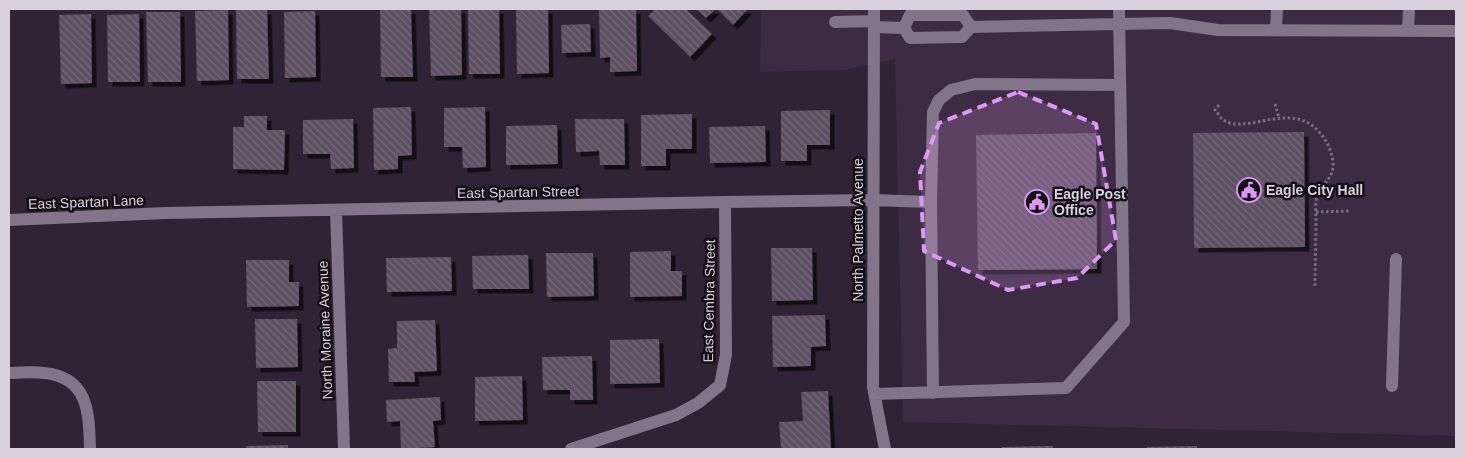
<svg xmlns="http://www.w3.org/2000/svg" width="1465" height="458" font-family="Arial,sans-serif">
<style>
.built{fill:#3c2b42}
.building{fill:url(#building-back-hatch);filter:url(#shadow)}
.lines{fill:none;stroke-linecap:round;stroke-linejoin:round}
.path{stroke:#7a707f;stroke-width:3;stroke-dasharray:2.5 2.5;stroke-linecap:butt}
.minor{stroke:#837489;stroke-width:12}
.marked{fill:#db99f5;fill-opacity:0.2;stroke:#db99f5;stroke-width:4;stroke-dasharray:10 6;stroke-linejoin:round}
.labels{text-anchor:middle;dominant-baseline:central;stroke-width:5;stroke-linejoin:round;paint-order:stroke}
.poi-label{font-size:14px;font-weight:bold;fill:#d8d0dc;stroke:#150f17;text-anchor:start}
.street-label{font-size:14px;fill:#d8d0dc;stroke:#150f17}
</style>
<defs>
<pattern id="building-back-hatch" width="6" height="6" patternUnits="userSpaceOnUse" patternTransform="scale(1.25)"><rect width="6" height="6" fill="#5e5063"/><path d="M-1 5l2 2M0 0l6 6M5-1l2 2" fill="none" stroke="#746879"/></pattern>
<filter id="shadow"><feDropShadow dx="4.5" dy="4.5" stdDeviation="0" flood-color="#0009"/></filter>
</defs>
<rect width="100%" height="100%" fill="#302335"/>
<path class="built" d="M761 9H1456V436L903 422 895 59 844 70 760 72Z"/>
<path class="building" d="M380 9H411L413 77H381Z
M429 9H461L462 75 431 76Z
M468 9H499L500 74H469Z
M516 9H548L549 73 517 74Z
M599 9H636L637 71 610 72V57L600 58Z
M655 9H686L712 34 690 57 648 16Z
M696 9H716L706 18Z
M717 9H748L733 25Z
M228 10 229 80 197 81 195 11Z
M236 10H267L269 79H237Z
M315 11 316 77 285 78 284 12Z
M146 12H180L181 82H148Z
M91 14 92 83 61 84 59 15Z
M139 14 140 82H108L107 15Z
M590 24 591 52 562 53 561 25Z
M411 107 412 155 398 156V169L374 170 373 108Z
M485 107 486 167 463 168 462 147H444V108Z
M830 110V145H807V161H781V111Z
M692 114V149H666V166H641V115Z
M244 116H267V130H285L284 170 233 169V127H244Z
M353 119 354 168 331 169 330 154H303V120Z
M575 119H624L625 165H600L599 151 576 152Z
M557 125 558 164 506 165V126Z
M765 126 766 162 710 163 709 127Z
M1304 132 1305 247 1194 248 1193 133Z
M1096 133 1097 269 978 270 976 135Z
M771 248H812L813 300 772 301Z
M671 251V271H682V296L630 297V252Z
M546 253H593L594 296 547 297Z
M528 255 529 289H473L472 256Z
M451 257 452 291 387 292 386 258Z
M246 260H289V282H299V306L247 307Z
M825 315 826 346 811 347V366L773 367 772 316Z
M255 319H297L298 367 256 368Z
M435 320 437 371 414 372 415 382H389L388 349 397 348V321Z
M659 339 660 383 610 384V340Z
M592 356 593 400H570V390H543L542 357Z
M522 376 523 420 475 421V377Z
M257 381H296V432H258Z
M828 391 831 449H781L779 422 803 421 801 392Z
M440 397 441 420 433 421 435 447 401 449 400 421 387 422 386 400Z
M288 445V449H246V446Z
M1053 446V449H1002V447Z
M1197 446V449H1147V447Z"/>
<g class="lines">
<path class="path" d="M1275 104 1279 118
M1219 105 1215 110C1217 112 1220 117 1222 119 1243 136 1286 103 1314 127 1324 135 1332 149 1333 163 1334 180 1320 184 1317 196 1315 203 1316 212 1316 219 1316 242 1315 265 1315 288
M1316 212 1350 211"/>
<path class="minor" d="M874 9 873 387 885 449
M910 15H963L971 27 962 37 910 38 904 28Z
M835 22 874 21
M874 27 904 28
M971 27 1170 23 1218 30 1456 31
M1276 29 1277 9
M1408 31 1409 9
M931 202 933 112 939 100 951 90 975 84 1120 85
M336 211 344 449
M9 220 165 213 725 202 872 200 931 202 933 393
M9 373C20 373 32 371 44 373 89 377 89 414 90 449
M1392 386 1396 259
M875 394 1066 388 1124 322 1119 9
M571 449 676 415 698 403 720 385 726 355 725 202"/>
</g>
<path class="marked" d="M1018 92 1096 124 1116 240 1077 278 1008 290 924 251 920 172 939 123Z"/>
<defs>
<symbol id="civic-ring" viewBox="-11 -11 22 22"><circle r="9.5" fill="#150f17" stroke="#db99f5" stroke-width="1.5"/><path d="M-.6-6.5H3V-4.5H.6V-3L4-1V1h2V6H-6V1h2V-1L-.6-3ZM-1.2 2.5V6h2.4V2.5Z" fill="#db99f5"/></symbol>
</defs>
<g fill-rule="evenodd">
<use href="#civic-ring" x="1235" y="176" width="28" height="28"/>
<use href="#civic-ring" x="1023" y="188" width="28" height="28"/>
</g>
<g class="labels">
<g class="poi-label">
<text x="1266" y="190">Eagle City Hall</text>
<text x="1054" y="194">Eagle Post<tspan x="1054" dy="16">Office</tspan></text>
</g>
<g class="street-label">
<text transform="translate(518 192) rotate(-1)">East Spartan Street</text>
<text transform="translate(86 202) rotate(-2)">East Spartan Lane</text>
<text transform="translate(858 230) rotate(-90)">North Palmetto Avenue</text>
<text transform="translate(709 301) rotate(-89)">East Cembra Street</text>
<text transform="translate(325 330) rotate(-92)">North Moraine Avenue</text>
</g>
</g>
<rect width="1465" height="458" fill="none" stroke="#d8d0dc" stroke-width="20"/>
</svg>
